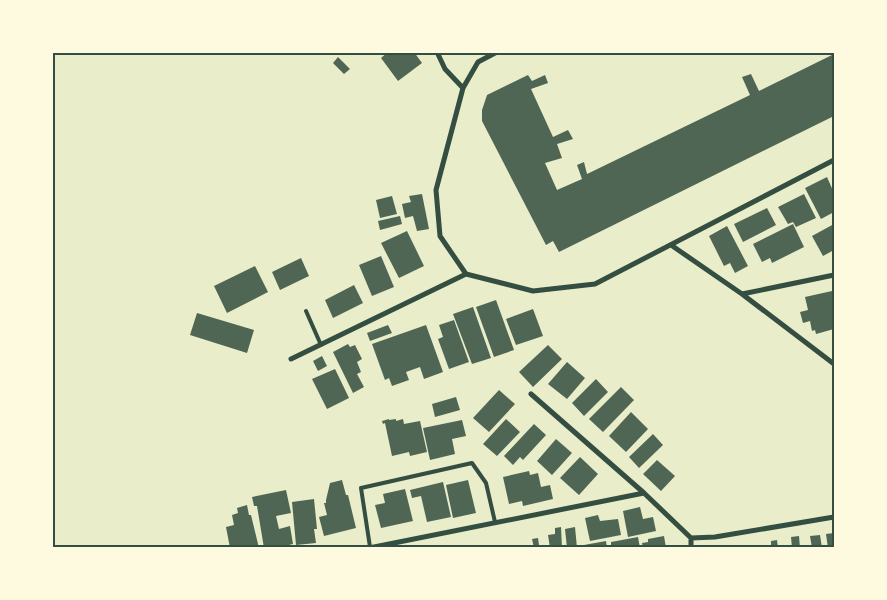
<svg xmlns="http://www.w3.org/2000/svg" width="887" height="600" font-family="'Open Sans',sans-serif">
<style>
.building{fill:#4f6655}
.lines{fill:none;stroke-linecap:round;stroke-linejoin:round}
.service{stroke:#344e41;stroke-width:4}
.minor{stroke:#344e41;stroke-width:5}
.neatline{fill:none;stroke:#344e41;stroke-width:2}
</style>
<rect width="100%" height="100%" fill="#e9edc9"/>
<path class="building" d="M388 52H414L422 63 398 81 381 58Z
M834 54V116L559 252 553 241 546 245 482 121V110L487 95 528 75 532 81 545 75 548 83 531 89 553 137 568 130 573 139 557 144 562 158 545 163 557 190 582 179 577 165 584 162 587 174 750 95 742 77 751 74 759 91Z
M338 57 350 69 344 74 333 63Z
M827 177 834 193V212L821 219 805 188Z
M422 194 429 229 417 231 413 216 405 218 402 204 411 202 409 196Z
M804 194 816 218 796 227 793 222 788 224 778 207Z
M392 196 397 214 380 218 376 200Z
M767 208 776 225 743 242 734 224Z
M400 216 402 224 380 230 378 221Z
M793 224 804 247 772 263 770 258 762 262 753 244Z
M834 224V250L823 256 812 236Z
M727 226 748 266 735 273 730 263 724 266 709 236Z
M407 231 424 266 399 278 381 243Z
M381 256 394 287 372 296 359 265Z
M301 258 309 276 280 290 272 272Z
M255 266 268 292 227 313 214 286Z
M354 285 363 303 333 318 325 300Z
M832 291 834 304V329L816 334 815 330 812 331 810 321 803 323 800 312 808 310 805 297Z
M496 300 514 350 494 357 476 307Z
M473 307 491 358 472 364 453 314Z
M533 309 543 336 516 345 506 319Z
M197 313 254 330 247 353 190 335Z
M454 320 469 362 449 369 438 339 443 337 439 325Z
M388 325 392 333 370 341 367 333Z
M426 325 443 372 424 379 420 367 406 372 409 380 392 386 389 378 385 380 372 344Z
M348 344 350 347 355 345 362 359 357 362 361 372 357 374 364 387 353 393 333 352Z
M548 345 562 359 533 387 519 372Z
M322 356 327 366 318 371 313 361Z
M567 362 585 378 567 399 548 384Z
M335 369 349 398 327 409 312 379Z
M596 379 608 392 584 416 572 403Z
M621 387 634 400 603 432 589 419Z
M499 390 515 404 489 432 473 418Z
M456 397 460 410 435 417 432 404Z
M631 412 648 429 626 452 609 436Z
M389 419V420L396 419V421L403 419 404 424 420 421 427 452 410 456 409 452 392 456 385 423 383 424 382 421Z
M506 419 520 432 497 456 483 444Z
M462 420 466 436 452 439 455 454 430 460 423 428Z
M534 424 546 435 523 460 520 457 513 465 504 456Z
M653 434 663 445 639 468 629 457Z
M556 439 572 453 552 475 537 461Z
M580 457 598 474 579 495 560 478Z
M657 460 675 476 661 491 643 474Z
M529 471 530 475 538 473 541 487 550 485 553 499 523 506 522 501 509 504 503 477Z
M342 480 346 495H348L356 528 324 536 319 517 327 515 324 503H326V500L330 483Z
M468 480 476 513 453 518 446 485Z
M443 482 451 517 427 522 421 496 412 498 410 490Z
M405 489 413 521 381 528 375 505 385 503 383 494Z
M286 490 291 513 276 516 279 529 290 526 293 544 276 548H264L257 506H254L252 497Z
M314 499 317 529H314L316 543 296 545 292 502Z
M247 505 249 515H251L259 548H230L226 527 234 525 232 515 238 513 237 508Z
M640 507 643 519 653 517 656 531 628 537 623 511Z
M598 515 600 521 618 519 621 535 590 541 585 518Z
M561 527 562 548H550L548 535 555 534V528Z
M575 527 577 548H567L565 529Z
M834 533V548H828L826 534Z
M820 535 822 548H812L810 536Z
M664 536 666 548H643L642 543 648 542V539Z
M799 536 800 548H792L791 537Z
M638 537 640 548H611V542Z
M538 538 539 545H543V548H534L532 539Z
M777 540 778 548H771V541Z
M606 541 607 548H585L584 545Z"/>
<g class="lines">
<path class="service" d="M306 311 321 345
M370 547 361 488 472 463 486 483 495 522"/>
<path class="minor" d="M437 52 445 69 463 88
M497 52 478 62 463 88 436 190 440 236 466 274 533 291 595 284 834 160
M671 245 742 294 834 364
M742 294 834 275
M291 359 466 274
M531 394 644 493 691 538V548
M691 538 715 537 834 517
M369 548 644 493"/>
</g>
<rect width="887" height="600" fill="none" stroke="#fefae0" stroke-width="108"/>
<rect x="54" y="54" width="779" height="492" class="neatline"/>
</svg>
